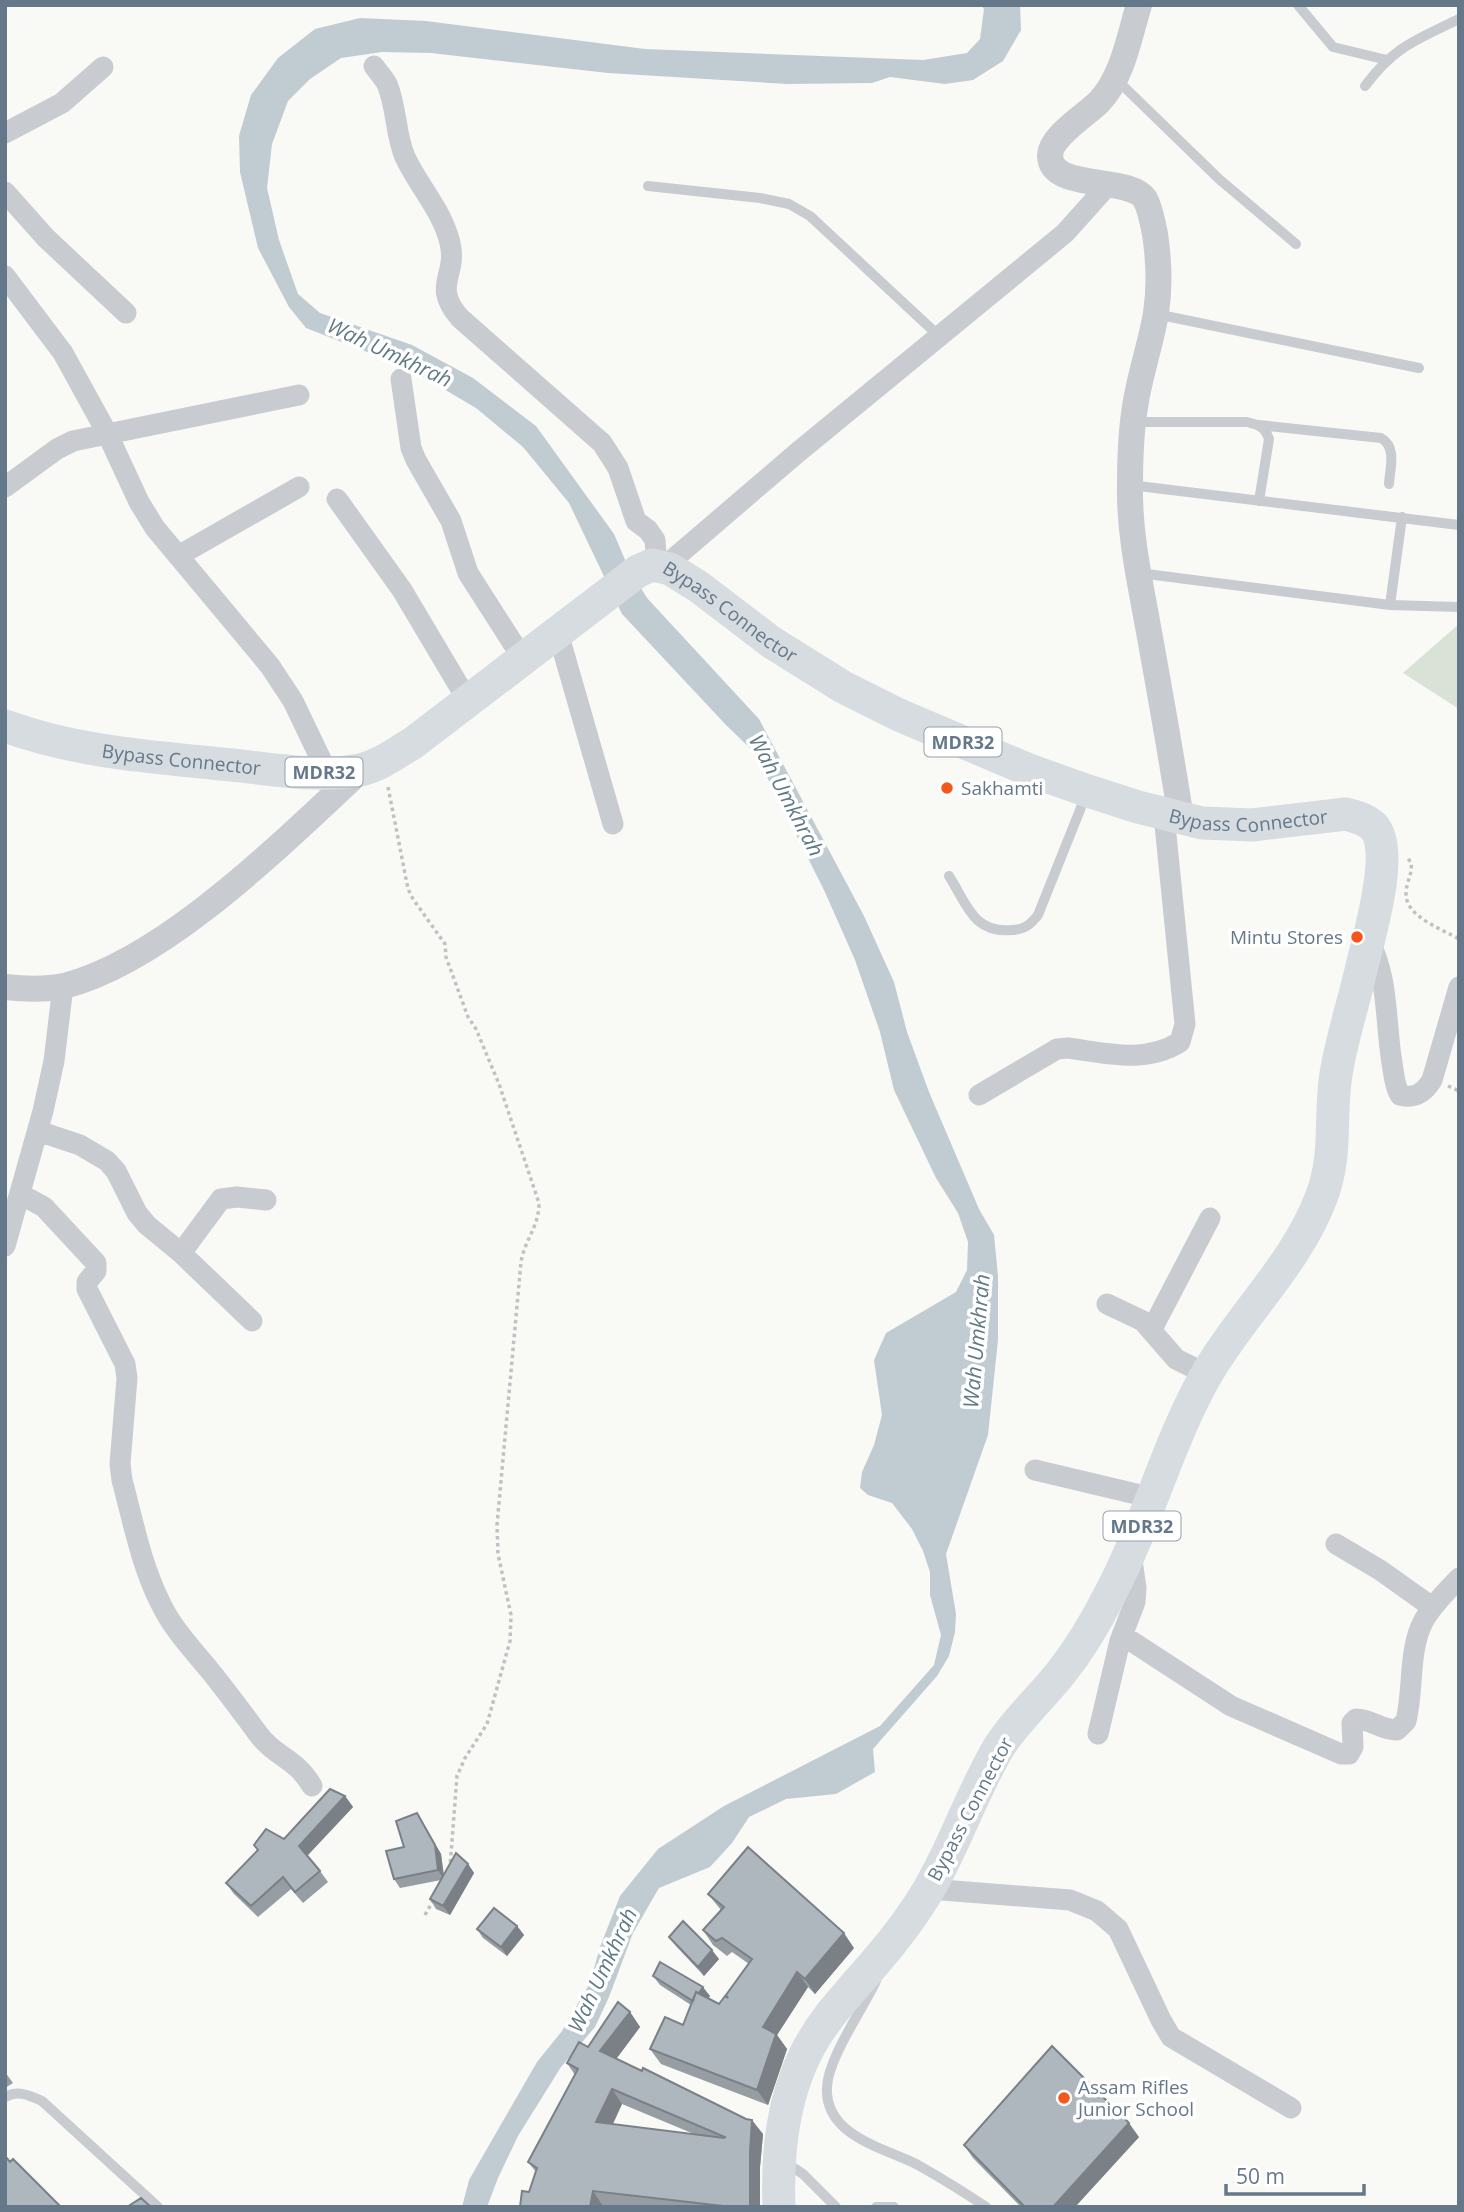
<svg xmlns="http://www.w3.org/2000/svg" width="1464" height="2212" font-family="'Open Sans',sans-serif">
<style>
.green{fill:#dae1d6}
.water{fill:#c1ccd2}
.lines{fill:none;stroke-linecap:round;stroke-linejoin:round}
.path{stroke:#bfc2c4;stroke-width:3.5;stroke-dasharray:3.5 3.5;stroke-linecap:butt}
.service{stroke:#c8ccd0;stroke-width:10}
.minor{stroke:#c8ccd0;stroke-width:21}
.tertiary{stroke:#c8ccd0;stroke-width:26}
.primary{stroke:#d6dce0;stroke-width:33}
.wall{fill:#969da3;fill-rule:evenodd}
.shaded-wall{fill:#7a8085}
.building{fill:#aeb7be;stroke:#7a8085;stroke-width:2;fill-rule:evenodd}
.poi-dot{fill:#f3571c;stroke:#fff;stroke-width:2.5}
.labels{text-anchor:middle;dominant-baseline:central;stroke-width:7;stroke-linejoin:round;paint-order:stroke}
.shield{fill:#fff;stroke:#93a0ad;stroke-width:2}
.shield-label{font-size:18px;font-weight:bold;fill:#65788a}
.street-label{font-size:19px;fill:#65788a;stroke:#fff}
.poi-label{font-size:19px;fill:#65788a;stroke:#fff;text-anchor:start}
.water-label{font-size:21px;font-style:italic;fill:#617a85;stroke:#fff}
</style>
<rect width="100%" height="100%" fill="#f9f9f6"/>
<path class="green" d="M1459 624V709L1403 673Z"/>
<path class="water" d="M981 5H1020L1021 30 1003 61 973 80 945 84 890 77 872 83 787 84 608 73 431 53 382 52 341 58 310 79 288 101 272 144 267 188 279 240 298 294 320 313 412 345 473 378 536 426 614 534 629 569 647 598 759 719 864 916 894 982 907 1032 929 1092 979 1209 994 1235 998 1276V1340L988 1435 946 1554 956 1614 955 1632 949 1656 937 1676 873 1749 875 1772 836 1794 786 1799 749 1817 732 1843 710 1867 659 1888 633 1933 609 1997 595 2027 561 2067 518 2136 498 2178 487 2207H462L469 2180 537 2062 562 2031 590 1983 600 1947 620 1896 658 1849 724 1806 880 1726 934 1665 941 1635 930 1595V1572L923 1551 912 1529 892 1503 868 1495 860 1488 862 1472 874 1445 882 1415 874 1360 886 1333 956 1292 967 1270 968 1242 958 1213 936 1178 894 1090 880 1032 855 960 824 890 755 753 727 726 622 614 569 503 523 447 476 408 408 368 306 328 289 307 258 248 240 172 239 136 251 95 278 58 315 29 360 18 426 21 645 49 923 60 967 53 980 39 984 9Z"/>
<g class="lines">
<path class="path" d="M388 787 408 889 413 899 445 944 446 957 468 1017 476 1029 499 1084 539 1203C539 1227 525 1239 521 1262L497 1525 498 1554 511 1615 510 1641 487 1724 465 1758 457 1776 450 1867
M1408 859 1411 862C1413 874 1406 882 1406 894 1406 917 1442 929 1459 939
M1448 1086 1459 1091
M425 1915 434 1899"/>
<path class="service" d="M1298 5 1333 47 1387 60
M1116 79 1219 179 1296 244
M1365 86C1395 46 1416 40 1459 19
M648 186 760 198 789 204 810 216 939 336
M1156 314 1419 368
M1134 422H1247C1259 425 1265 427 1269 439L1259 501
M1259 425 1381 438C1397 447 1390 468 1389 484
M1130 485 1459 525
M1139 573 1390 605 1459 607
M1390 605 1402 517
M949 876C967 904 973 933 1011 930 1024 930 1030 925 1038 915L1086 795
M876 1981C863 2009 828 2058 827 2087 824 2136 885 2148 918 2165 941 2178 964 2192 986 2207
M5 2097C18 2090 29 2095 42 2101L158 2207
M786 2163 803 2174 836 2207
M876 2207H894"/>
<path class="minor" d="M374 66C378 72 384 78 387 84 397 107 395 134 405 157 419 187 442 210 450 243 458 276 431 285 460 318L602 443 618 468 636 521 648 530 655 540 656 553 652 565
M5 133 62 103 103 67
M5 192 46 238 126 313
M5 276 63 353 107 433 139 502 155 528 270 666 293 701 327 772
M401 379 411 448 416 460 451 521 468 573 523 659
M5 487 57 449 73 441 299 395
M337 499 402 590 468 701
M178 556 299 487
M664 567 797 453 1065 233 1108 185
M558 633 613 824
M1368 939C1389 977 1385 1021 1392 1063 1394 1074 1394 1085 1400 1095 1415 1099 1424 1093 1432 1080L1459 987
M979 1095 1057 1049 1068 1048C1106 1053 1145 1064 1180 1042L1185 1024 1164 815
M38 1131 80 1145 107 1161 116 1171 137 1213 147 1225 181 1253 252 1321
M20 1194 44 1207 96 1263V1271L87 1282V1289L125 1364 127 1378 120 1464 122 1480C133 1521 141 1564 160 1602 171 1626 190 1647 207 1667 225 1689 242 1712 259 1735 275 1757 296 1758 312 1786
M5 1246 43 1111 54 1061 63 986
M181 1253 221 1199 237 1197 266 1200
M1107 1304 1143 1321 1176 1359 1206 1374
M1152 1329 1210 1218
M1035 1470 1153 1498
M1336 1544 1380 1570 1432 1607
M1122 1635 1231 1706 1341 1754H1349L1353 1747 1352 1723 1356 1719C1371 1719 1381 1730 1397 1730L1406 1721C1414 1688 1408 1649 1424 1620 1433 1604 1447 1591 1459 1578
M1098 1734 1120 1641 1135 1602 1136 1588 1131 1553
M929 1889 1070 1900 1097 1911 1118 1929 1161 2020 1171 2037 1291 2108"/>
<path class="tertiary" d="M1139 5C1129 37 1123 77 1099 102 1086 115 1051 136 1050 155 1050 192 1130 175 1145 199 1150 208 1153 224 1155 234 1159 261 1160 287 1156 313 1151 343 1141 371 1136 401 1131 428 1130 458 1130 485 1129 531 1139 577 1147 621 1159 687 1171 753 1181 819
M5 987C24 989 45 990 64 986 166 960 284 841 361 770"/>
<path class="primary" id="s1" d="M5 726C79 753 155 757 232 765 271 769 321 778 360 770 379 766 396 753 413 743L638 571 652 565 670 569 699 587 771 642 843 687 899 715 1029 770 1088 791 1138 807 1202 823 1252 825 1346 814C1356 817 1366 819 1374 827 1395 852 1369 936 1362 966 1354 1002 1342 1037 1336 1074 1329 1118 1338 1154 1321 1198 1295 1266 1240 1315 1205 1377 1167 1445 1147 1524 1110 1594 1096 1622 1080 1649 1060 1674 1040 1699 1016 1720 999 1747 972 1792 956 1843 929 1889 914 1914 897 1937 878 1959 852 1990 824 2017 806 2053 782 2101 777 2154 779 2207"/>
</g>
<path class="wall" d="M345 1796 353 1807 307 1856 320 1871 328 1882 303 1903 291 1889 258 1917 234 1894 226 1883 258 1850 254 1845 284 1839Z
M417 1813 441 1854 444 1875 468 1864 474 1873 450 1915 436 1909 430 1899 441 1880 400 1888 394 1879 404 1847Z
M708 1894 854 1948 815 1994 808 1987 777 2035 787 2049 768 2105 661 2064 650 2049 683 2025 691 2005 660 1985 653 1976 710 1996 708 1998 719 2004 728 1998 749 1964 732 1952 727 1956 713 1945 703 1930 721 1910Z
M517 1926 524 1935 507 1956 483 1938 477 1929Z
M669 1937 719 1959 704 1976 676 1946Z
M630 2012 640 2027 616 2059 763 2134 760 2167V2207H520L529 2192 536 2172 528 2162 575 2075 567 2063ZM622 2104 694 2134 613 2124Z
M5 2072 13 2083 5 2088Z
M1139 2137 1075 2207H1021L973 2158 964 2145Z"/>
<path class="shaded-wall" d="M345 1796 353 1807 306 1857 299 1846Z
M417 1813 441 1854 444 1880 438 1870Z
M468 1864 474 1873 450 1915 443 1906Z
M517 1926 524 1935 507 1956 501 1947Z
M844 1933 854 1948 815 1994 805 1979Z
M712 1950 719 1959 704 1976 698 1967Z
M797 1972 808 1987 777 2035 787 2049 768 2105 757 2090 763 2027Z
M703 1987 710 1996 700 2010 694 2001Z
M630 2012 640 2027 611 2066 600 2051Z
M612 2089 622 2104 607 2136 596 2122Z
M752 2120 763 2134 760 2167V2207H750V2152Z
M1129 2123 1139 2137 1075 2207H1053Z
M593 2191 603 2206V2207H590Z"/>
<path class="building" d="M330 1789 345 1796 299 1846 320 1871 295 1892 283 1877 251 1906 226 1883 258 1850 254 1845 266 1829 284 1839Z
M417 1813 435 1845 438 1870 394 1879 386 1851 404 1847 396 1821Z
M748 1847 844 1933 805 1979 797 1972 763 2027 776 2034 757 2090 650 2049 665 2017 683 2025 696 1992 719 2004 725 1996 728 1998 726 1995 752 1959 722 1938 716 1941 703 1930 724 1907 708 1894Z
M456 1853 468 1864 443 1906 430 1899Z
M494 1908 517 1926 501 1947 477 1929Z
M683 1921 712 1950 698 1967 669 1937Z
M660 1962 703 1987 699 1993 696 1992 693 2001 653 1976Z
M618 2002 630 2012 600 2051 642 2071 643 2068 746 2119 752 2120 750 2152V2207H732L593 2191 590 2207H520L522 2191 529 2192 537 2168 528 2162 578 2069 567 2063 579 2042 588 2047ZM612 2089 725 2137 724 2138 596 2122Z
M1052 2046 1129 2123 1053 2207H1025L964 2145Z
M5 2156 10 2162 13 2159 61 2207H5Z
M141 2198 151 2207H127Z"/>
<g class="poi-dot">
<circle cx="947" cy="788" r="7"/>
<circle cx="1357" cy="937" r="7"/>
<circle cx="1064" cy="2098" r="7"/>
</g>
<g class="labels">
<g class="shield">
<rect x="924.5" y="727.5" width="77" height="29" rx="5"/>
<rect x="285.5" y="757.5" width="77" height="29" rx="5"/>
<rect x="1103.5" y="1511.5" width="77" height="29" rx="5"/>
</g>
<g class="shield-label">
<text x="963" y="742">MDR32</text>
<text x="324" y="772">MDR32</text>
<text x="1142" y="1526">MDR32</text>
</g>
<g class="street-label">
<text stroke="none"><textPath href="#s1" startOffset="810">Bypass Connector</textPath></text>
<text stroke="none"><textPath href="#s1" startOffset="180">Bypass Connector</textPath></text>
<text stroke="none"><textPath href="#s1" startOffset="1377">Bypass Connector</textPath></text>
<text transform="translate(970 1809) rotate(-62)">Bypass Connector</text>
</g>
<g class="poi-label">
<text x="961" y="788">Sakhamti</text>
<text x="1343" y="937" text-anchor="end">Mintu Stores</text>
<text x="1078" y="2087">Assam Rifles<tspan x="1078" dy="22">Junior School</tspan></text>
</g>
<g class="water-label">
<text transform="translate(390 352) rotate(25)">Wah Umkhrah</text>
<text transform="translate(787 795) rotate(62)">Wah Umkhrah</text>
<text transform="translate(976 1341) rotate(-85)">Wah Umkhrah</text>
<text transform="translate(602 1970) rotate(-65)">Wah Umkhrah</text>
</g>
</g>
<rect width="1464" height="2212" fill="none" stroke="#65788a" stroke-width="14"/>
<path d="M1226 2184v10h138v-10" fill="none" stroke="#65788a" stroke-width="3.5"/>
<text x="1236" y="2184" font-size="21" fill="#65788a" stroke="#ffffff" stroke-width="5" paint-order="stroke">50 m</text>
</svg>
